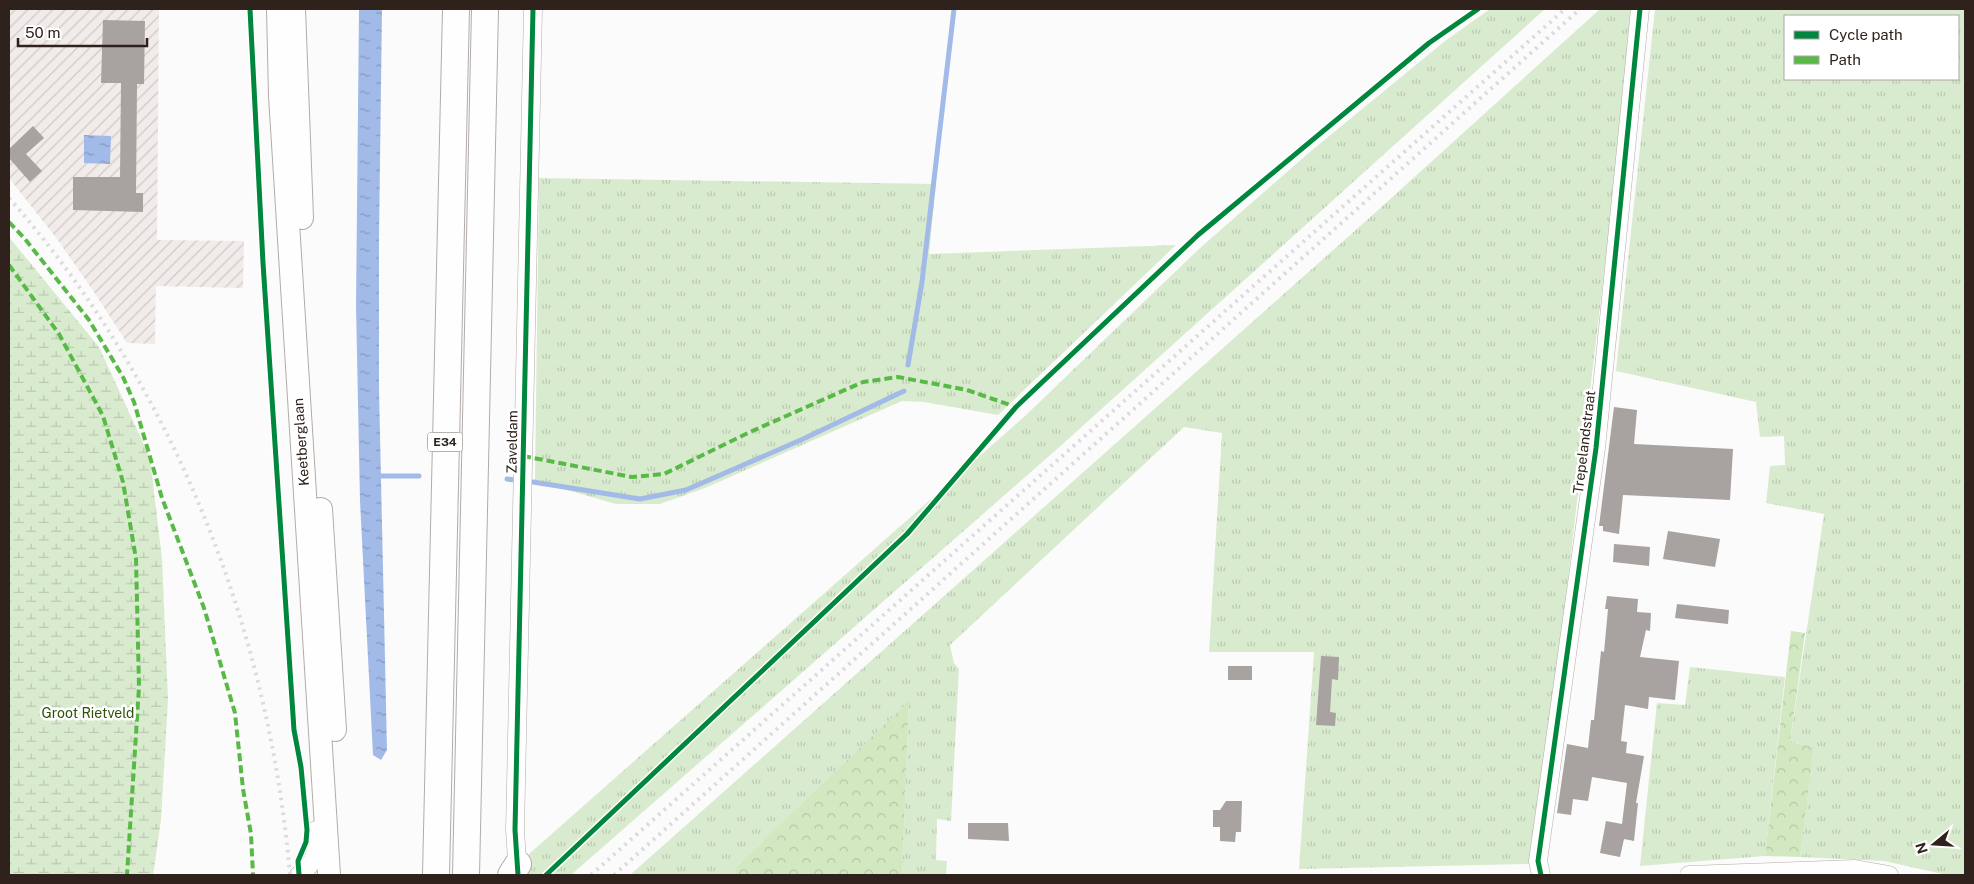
<svg xmlns="http://www.w3.org/2000/svg" width="1974" height="884" font-family="'Public Sans',sans-serif">
<style>
.industrial{fill:url(#industrial-furrows)}
.grass{fill:url(#grass-tufts);fill-rule:evenodd}
.forest{fill:url(#forest-crowns)}
.wetland{fill:url(#wetland-marsh)}
.water{fill:url(#water-ripples)}
.lines{fill:none;stroke-linecap:round;stroke-linejoin:round}
.stream{stroke:#a2bae8;stroke-width:5}
.building{fill:#a8a2a0}
.minor-casing{stroke:#b2aca9;stroke-width:19}
.major-casing{stroke:#b2aca9;stroke-width:24}
.highway-casing{stroke:#b2aca9;stroke-width:28}
.minor{stroke:#fefefe;stroke-width:18}
.major{stroke:#fefefe;stroke-width:22}
.highway{stroke:#fefefe;stroke-width:26}
.rail{stroke:#dcdbdb;stroke-width:4;stroke-dasharray:2.5 5;stroke-linecap:butt}
.quiet{stroke:#58b947;stroke-width:4;stroke-dasharray:8 4;stroke-linecap:butt}
.cycleway-casing{stroke:#fff;stroke-width:8}
.cycleway{stroke:#00873e;stroke-width:5}
.labels{text-anchor:middle;dominant-baseline:central;stroke-width:5;stroke-linejoin:round;paint-order:stroke}
.shield{fill:#fff;stroke:#6d6460;stroke-width:1}
.shield-label{font-size:12px;font-weight:bold;fill:#2f221c}
.street-label{font-size:14px;fill:#2f221c;stroke:#fff}
.park-label{font-size:14px;fill:#2e5206;stroke:#fff}
</style>
<defs>
<pattern id="industrial-furrows" width="10" height="10" patternUnits="userSpaceOnUse" patternTransform="scale(1.25)"><rect width="10" height="10" fill="#f1ece9"/><path d="M-1 1l2-2M0 10L10 0M9 11l2-2" fill="none" stroke="#cfcac7"/></pattern>
<pattern id="grass-tufts" width="24" height="20" patternUnits="userSpaceOnUse" patternTransform="scale(1.25)"><rect width="24" height="20" fill="#d9ebce"/><path d="M3 7l-1-3M5 7V3M7 7l1-3M15 17l-1-3M17 17v-4M19 17l1-3" fill="none" stroke="#bbc9b0"/></pattern>
<pattern id="forest-crowns" width="20" height="18" patternUnits="userSpaceOnUse" patternTransform="scale(1.25)"><rect width="20" height="18" fill="#d1e8c1"/><path d="M2 6a3 3 0 1 1 6 0M12 15a3 3 0 1 1 6 0" fill="none" stroke="#b4c7a5"/></pattern>
<pattern id="wetland-marsh" width="20" height="14" patternUnits="userSpaceOnUse" patternTransform="scale(1.25)"><rect width="20" height="14" fill="#d9ebce"/><path d="M1 5h8M5 5V1M11 12h8M15 12V8" fill="none" stroke="#bbc9b0"/></pattern>
<pattern id="water-ripples" width="26" height="14" patternUnits="userSpaceOnUse" patternTransform="scale(1.25)"><rect width="26" height="14" fill="#a2bae8"/><path d="M2 4q2-2 4 0t4 0M15 11q2-2 4 0t4 0" fill="none" stroke="#8497bb"/></pattern>
</defs>
<rect width="100%" height="100%" fill="#fbfbfb"/>
<path class="industrial" d="M9 9H159L157 240 244 241 243 288 156 286 155 344 127 343 94 292 57 239 9 178Z"/>
<path class="grass" d="M1490 9H1545L1056 450 571 875H528L529 854 1025 416 1200 248 1311 151 1445 41Z
M1600 9H1635L1559 655 1531 864 1299 869 1314 652H1209L1222 433 1184 427 950 645 954 663 959 669 951 821 937 819 936 860 947 861 946 875H902L909 702 736 867V875H630L1367 220Z
M1655 9H1965V875H1947L1884 861 1800 857 1814 747 1790 742 1824 514 1766 503 1770 466 1785 465 1784 436 1760 437 1756 402 1616 371ZM1785 16H1958V79H1785Z
M539 178 936 184 929 254 1176 245 998 415 924 402 902 401 705 488 660 504H616L535 481Z
M1690 667 1785 677 1765 856 1640 866 1657 703 1685 705Z"/>
<path class="forest" d="M1791 631 1805 633 1790 742 1814 747 1800 857 1765 856Z
M909 701 902 875H736V867Z"/>
<path class="wetland" d="M9 237 99 347 150 458 162 559 168 699 161 820 153 875H9Z"/>
<path class="water" d="M359 9H382L379 238V389L387 750 381 760 373 755 360 501 356 306Z
M84 135 111 136 110 164 84 163Z"/>
<g class="lines">
<path class="stream" d="M908 365 922 282 954 9
M375 476H419
M507 479 514 480
M533 482 640 499 686 490 803 439 904 391"/>
</g>
<path class="building" d="M103 20 145 21 144 84H137L136 193H143V212L73 210V177H120L121 83H101Z
M33 126 44 138 26 154 42 171 30 182 9 158V149Z
M1614 407 1637 410 1634 444 1733 449 1730 500 1623 495 1619 534 1603 531V526H1599Z
M1668 531 1720 539 1715 567 1663 559Z
M1614 544 1650 547 1649 566 1613 562Z
M1607 596 1638 599 1637 612 1651 613 1650 631 1646 630 1640 657 1679 661 1675 700 1649 697 1648 709 1625 705 1621 741 1627 742 1626 753 1644 756 1636 803H1638L1634 841 1624 839 1620 857 1600 853 1606 821 1622 824 1627 783 1592 777 1588 801 1573 799 1571 815 1557 813 1567 744 1588 748 1591 720H1594L1601 651 1604 652 1608 609H1605Z
M1677 604 1729 610 1728 624 1675 618Z
M1321 656 1339 657 1338 680 1332 679 1330 712 1336 713 1335 726 1316 725Z
M1228 666H1252V680H1228Z
M1226 801H1242L1241 832H1236L1235 842 1220 841V827H1213V810H1220Z
M968 823H1008L1009 841 968 839Z"/>
<g class="lines">
<defs>
<path id="minor" d="M299 875C318 861 316 852 316 830
M518 875 515 830 533 9
M1541 875 1538 861 1596 448 1640 9
M1689 875 1855 869 1889 875"/>
<path id="major" d="M278 9 280 96 329 875
M294 9 302 218
M321 509 335 730"/>
<path id="highway" d="M436 875 456 9
M466 875 485 9
M511 875 518 864"/>
</defs>
<use href="#minor" class="minor-casing"/>
<use href="#major" class="major-casing"/>
<use href="#highway" class="highway-casing"/>
<use href="#minor" class="minor"/>
<use href="#major" class="major"/>
<use href="#highway" class="highway"/>
<path class="rail" d="M9 198C173 384 269 629 290 875
M591 875 1565 9
M614 875 1580 9"/>
<path class="quiet" d="M9 222 25 239 89 320 123 377 134 402 162 498 204 608 235 713 243 789 251 834 253 875
M9 265 59 334 103 416 123 482 136 559 139 687 127 875
M523 456 632 477 664 474 750 432 863 382 898 377 967 390 1016 407 1018 405"/>
<defs>
<path id="cycleway" d="M250 9 263 263 294 730 301 767 307 830 306 842 298 861 299 875
M518 875 515 830 533 9
M546 875 907 534 1016 407 1198 235 1429 43 1478 9
M1541 875 1538 861 1596 448 1640 9"/>
</defs>
<use href="#cycleway" class="cycleway-casing"/>
<use href="#cycleway" class="cycleway"/>
</g>
<g class="labels">
<rect class="shield" x="427.5" y="432.5" width="35" height="19" rx="4"/>
<g class="shield-label">
<text x="445" y="442">E34</text>
</g>
<g class="street-label">
<text transform="translate(301 442) rotate(-94)">Keetberglaan</text>
<text transform="translate(512 442) rotate(-89)">Zaveldam</text>
<text transform="translate(1584 442) rotate(-83)">Trepelandstraat</text>
</g>
<g class="park-label">
<text x="88" y="713">Groot Rietveld</text>
</g>
</g>
<rect width="1974" height="884" fill="none" stroke="#2f221c" stroke-width="20"/>
<rect x="1784" y="15" width="175" height="65" fill="#ffffff" stroke="#aca7a4"/>
<rect x="1794" y="31" width="25" height="8" fill="#00873e" stroke="#aca7a4"/>
<text x="1829" y="40" font-size="15" fill="#2f221c">Cycle path</text>
<rect x="1794" y="56" width="25" height="8" fill="#58b947" stroke="#aca7a4"/>
<text x="1829" y="65" font-size="15" fill="#2f221c">Path</text>
<g transform="translate(1934 844) rotate(252)" stroke="#ffffff" stroke-width="4" paint-order="stroke">
<path d="M0-4L9 19L0 12L-9 19Z" fill="#2f221c"/>
<text y="-8" font-size="14" font-weight="bold" text-anchor="middle" fill="#2f221c">N</text>
</g>
<path d="M18 38v8h129v-8" fill="none" stroke="#2f221c" stroke-width="2.5"/>
<text x="25" y="38" font-size="15" fill="#2f221c" stroke="#ffffff" stroke-width="4" paint-order="stroke">50 m</text>
</svg>
